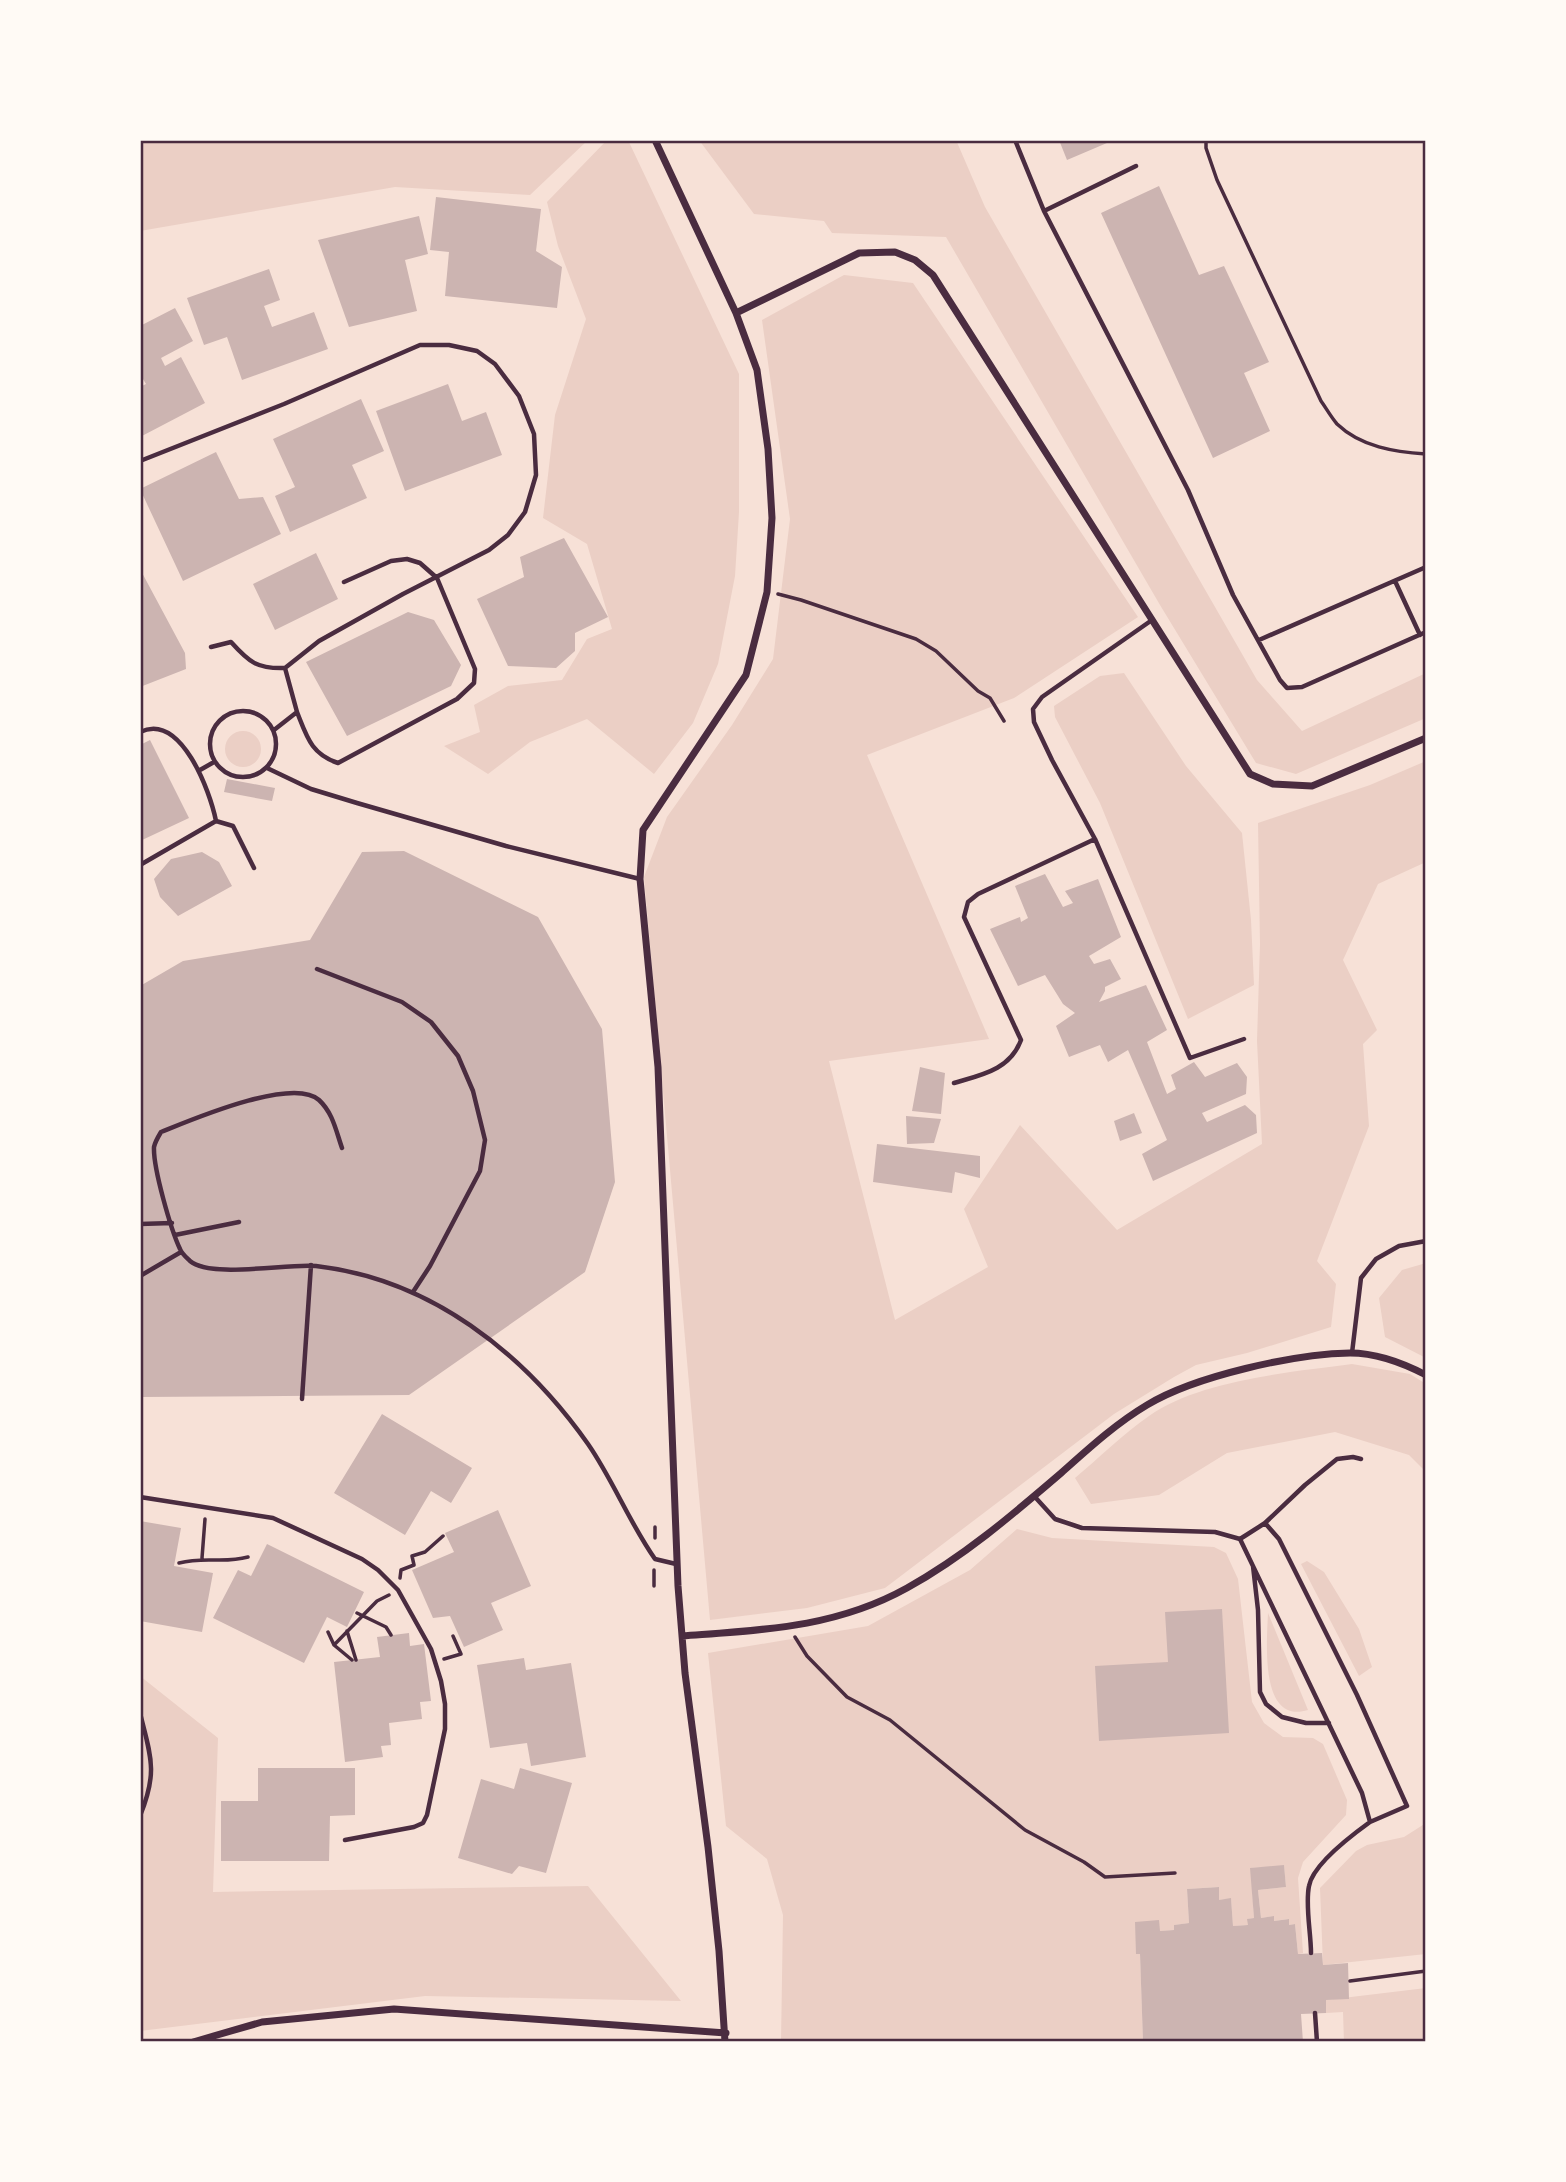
<svg xmlns="http://www.w3.org/2000/svg" width="1566" height="2182" font-family="'Varela Round',sans-serif">
<style>
.green{fill:#ebcfc5}
.building{fill:#ccb4b1}
.lines{fill:none;stroke-linecap:round;stroke-linejoin:round}
.path{stroke:#4a2c40;stroke-width:3.5}
.service{stroke:#4a2c40;stroke-width:4.5}
.minor{stroke:#4a2c40;stroke-width:7}
.neatline{fill:none;stroke:#4a2c40;stroke-width:2.5}
</style>
<rect width="100%" height="100%" fill="#f7e1d7"/>
<path class="green" d="M140 140H588L530 195 395 187 140 231Z
M607 140H628L739 374V512L735 576 718 664 693 723 654 774 587 719 530 742 488 774 444 746 480 732 474 705 508 686 562 680 587 639 612 629 587 544 543 518 555 415 586 319 558 246 547 202Z
M699 140H956L985 207 1257 680 1302 731 1426 673V718L1296 774 1256 763 1160 605 946 237 832 233 824 221 754 214Z
M844 275 913 283 1138 617 1014 698 867 755 989 1039 829 1061 895 1320 988 1267 964 1209 1020 1125 1117 1230 1262 1144 1257 1041 1260 944 1258 823 1370 785 1426 761V862L1378 884 1343 960 1377 1030 1363 1044 1369 1126 1317 1261 1336 1284 1331 1327 1247 1353 1196 1365 1174 1377 1114 1414 885 1588 807 1608 710 1620 644 877 667 817 732 725 773 659 790 519 762 320Z
M1124 673 1186 766 1242 833 1251 920 1254 985 1188 1019 1100 803 1055 717 1054 706 1100 676Z
M225 749a18 18 0 1 1 36 0a18 18 0 1 1-36 0Z
M1426 1263V1358L1385 1337 1379 1298 1402 1270Z
M1352 1364 1410 1374 1426 1384V1472L1409 1455 1335 1432 1227 1453 1159 1495 1091 1504 1075 1478C1099 1458 1123 1434 1149 1416 1199 1380 1292 1372 1352 1364Z
M1017 1529 1052 1538 1214 1547 1226 1553 1238 1579 1252 1702 1264 1723 1283 1737 1313 1738 1323 1744 1347 1800 1346 1815 1303 1862 1298 1878 1303 1953 1298 1954 1295 1924 1289 1925 1288 1919 1274 1921 1273 1916 1261 1918 1258 1890 1286 1887 1284 1866 1251 1868 1254 1918 1248 1919V1925L1233 1926 1231 1899 1219 1900 1218 1887 1187 1889 1189 1923 1174 1925V1930L1160 1931 1137 1954H1140L1143 2042H781L783 1915 767 1859 726 1826 708 1653 868 1626 970 1570Z
M1307 1561 1324 1572 1359 1629 1372 1667 1359 1676 1301 1564Z
M1268 1613 1308 1710C1259 1725 1267 1641 1268 1613Z
M140 1676 218 1738 213 1892 588 1886 681 2001 425 1996 140 2031Z
M1426 1823V1954L1323 1965 1320 1888 1356 1851 1367 1845 1404 1837Z
M1426 1988V2042H1344L1343 2012 1326 2013V2000Z"/>
<path class="building" d="M1059 140H1114L1067 160Z
M1159 186 1199 275 1224 266 1269 362 1244 373 1270 431 1213 458 1101 213Z
M436 197 541 209 536 251 562 267 557 308 445 296 449 252 430 250Z
M419 216 428 254 405 260 417 311 349 327 318 240Z
M269 269 280 300 264 306 272 327 314 312 328 349 242 380 227 337 204 345 187 298Z
M175 308 193 341 161 358 165 366 181 357 205 403 140 437V387L146 384 140 374V326Z
M448 384 462 421 486 412 502 455 405 491 376 411Z
M361 399 384 451 352 465 367 498 290 532 275 496 295 487 273 439Z
M216 452 239 499 263 497 281 534 183 581 140 489Z
M564 538 608 617 575 633V651L556 668 508 666 477 599 524 577 520 557Z
M316 553 338 599 275 630 253 584Z
M140 569 185 653 186 669 140 687Z
M408 612 434 620 461 665 451 686 347 736 306 662Z
M150 740 189 818 140 841V745Z
M227 779 275 788 272 801 224 792Z
M404 851 538 917 602 1029 615 1182 585 1272 409 1395 140 1397V986L183 961 310 940 362 852Z
M202 852 219 862 232 886 178 916 160 897 154 879 171 859Z
M1045 874 1063 907 1073 903 1065 891 1098 879 1121 937 1089 956 1094 964 1110 959 1121 979 1105 987V991L1099 1002 1146 985 1167 1030 1147 1042 1167 1094 1176 1089 1171 1075 1194 1062 1205 1077 1237 1063 1247 1077 1246 1094 1202 1113 1207 1122 1245 1105 1256 1115 1257 1133 1153 1181 1142 1154 1167 1140 1128 1050 1108 1062 1100 1045 1069 1057 1056 1026 1075 1013 1063 1004 1045 975 1018 986 990 929 1020 917 1021 922 1028 918 1015 886Z
M920 1067 945 1073 941 1114 912 1111Z
M1134 1113 1142 1133 1120 1141 1114 1121Z
M906 1116 941 1119 934 1143 907 1144Z
M877 1144 980 1156V1178L955 1172 952 1193 873 1182Z
M382 1414 472 1468 451 1503 431 1491 405 1535 334 1493Z
M498 1510 531 1586 491 1603 503 1630 464 1647 450 1616 433 1618 412 1570 454 1552 445 1533Z
M140 1521 181 1528 174 1566 213 1573 202 1632 140 1621Z
M267 1544 364 1592 347 1627 327 1617 304 1663 213 1618 238 1570 251 1576Z
M1222 1609 1229 1733 1099 1741 1095 1666 1168 1662 1165 1612Z
M409 1633 410 1646 424 1644 431 1701 420 1702 422 1719 389 1723 391 1745 381 1746 383 1757 345 1762 334 1662 380 1657 377 1637Z
M524 1658 526 1670 571 1663 586 1757 531 1766 527 1743 490 1748 477 1665Z
M258 1768H355V1815L330 1816 329 1861H221V1801H258Z
M520 1768 572 1783 546 1873 519 1866 512 1874 458 1858 481 1779 514 1789Z
M1284 1865 1286 1887 1258 1890 1261 1918 1274 1916V1921L1289 1919V1925L1295 1924 1298 1954 1322 1953 1323 1965 1348 1963 1349 1999 1326 2000V2013L1301 2014 1303 2042H1143L1140 1954H1136L1135 1922 1159 1920 1160 1931 1174 1930V1925L1189 1923 1187 1889 1219 1887V1900L1231 1898 1233 1926 1248 1925 1247 1919 1254 1918 1250 1868Z"/>
<g class="lines">
<path class="path" d="M1206 140V148L1217 180 1321 401C1326 408 1331 417 1337 424 1361 447 1395 452 1426 454
M778 594 801 600 916 639 936 651 978 691 990 698 1004 721
M655 1538V1527
M202 1558 205 1519
M179 1563C206 1556 223 1564 248 1557
M400 1578 401 1570 414 1565 412 1556 425 1552 443 1536
M654 1586V1570
M357 1613 386 1627 391 1635
M347 1631 356 1660
M328 1632 334 1645 352 1660
M795 1637 807 1656 847 1697 890 1720 1025 1830 1084 1862 1105 1877 1175 1873
M334 1645 377 1601 389 1595
M444 1659 461 1654 453 1636
M1350 1981 1426 1971"/>
<path class="service" d="M1015 140 1044 211 1188 490 1233 595 1280 680 1287 688 1302 687 1426 632
M1044 211 1136 166
M140 461 284 404 420 345H449L477 351 495 364 519 396 534 434 536 475 525 512 508 535 489 550 403 594 319 641 285 668 297 712 274 730
M1395 581 1420 635
M1152 620 1042 697 1033 709 1034 722 1052 760 1095 839 1190 1058 1244 1039
M1259 640 1426 567
M211 647 231 642C249 662 257 669 285 668
M210 744a33 33 0 1 1 66 0a33 33 0 1 1-66 0Z
M297 712C307 737 311 754 338 763L457 699 474 683 475 669 437 578 420 563 407 559 391 561 344 582
M140 732C181 712 210 791 216 821L140 865
M267 768 311 789 357 803 506 846 640 879
M200 770 214 762
M216 821 233 826 254 868
M317 969 402 1002 431 1022 458 1056 473 1091 485 1140 480 1171 430 1266 413 1292
M954 1083C981 1075 1010 1070 1021 1040L964 917 968 902 978 894 1095 839
M342 1148C336 1131 333 1113 319 1100 293 1076 191 1120 161 1132 158 1137 155 1142 154 1147 153 1168 171 1230 180 1249 182 1254 187 1258 190 1261 212 1279 288 1263 316 1266 430 1279 523 1352 588 1444 613 1480 629 1522 655 1559L676 1564
M140 1224 172 1223
M175 1235 239 1222
M140 1276 181 1252
M1352 1353 1361 1278 1376 1259 1399 1246 1426 1241
M302 1399 311 1265
M140 1497 273 1518 362 1559 378 1570 398 1590 431 1649 441 1681 445 1704V1729L427 1815 423 1823 414 1827 345 1840
M1035 1497 1055 1519 1082 1528 1215 1532 1240 1539 1362 1793 1370 1822C1352 1835 1313 1864 1309 1886 1305 1905 1311 1933 1311 1953
M1265 1523 1279 1539 1357 1695 1407 1806 1370 1822
M1240 1539 1265 1523 1305 1485 1337 1459 1353 1457 1361 1459
M1253 1566 1258 1610 1260 1692 1266 1704 1282 1717 1306 1723H1329
M140 1713C151 1757 158 1772 140 1816
M1315 2013 1317 2042"/>
<path class="minor" d="M655 140 736 313 757 370 768 449 772 518 767 592 746 675 643 830 640 879 658 1067 678 1586 685 1673 708 1847 719 1951 725 2042
M736 313 859 253 895 252 915 260 933 275 1250 774 1273 784 1312 786 1426 738
M682 1636C762 1630 835 1628 907 1588 963 1557 1011 1516 1060 1474 1087 1450 1115 1424 1147 1405 1195 1376 1294 1354 1350 1353 1376 1353 1403 1363 1426 1375
M193 2042 262 2022 394 2009 726 2033"/>
</g>
<rect width="1566" height="2182" fill="none" stroke="#fffaf5" stroke-width="284"/>
<rect x="142" y="142" width="1282" height="1898" class="neatline"/>
</svg>
